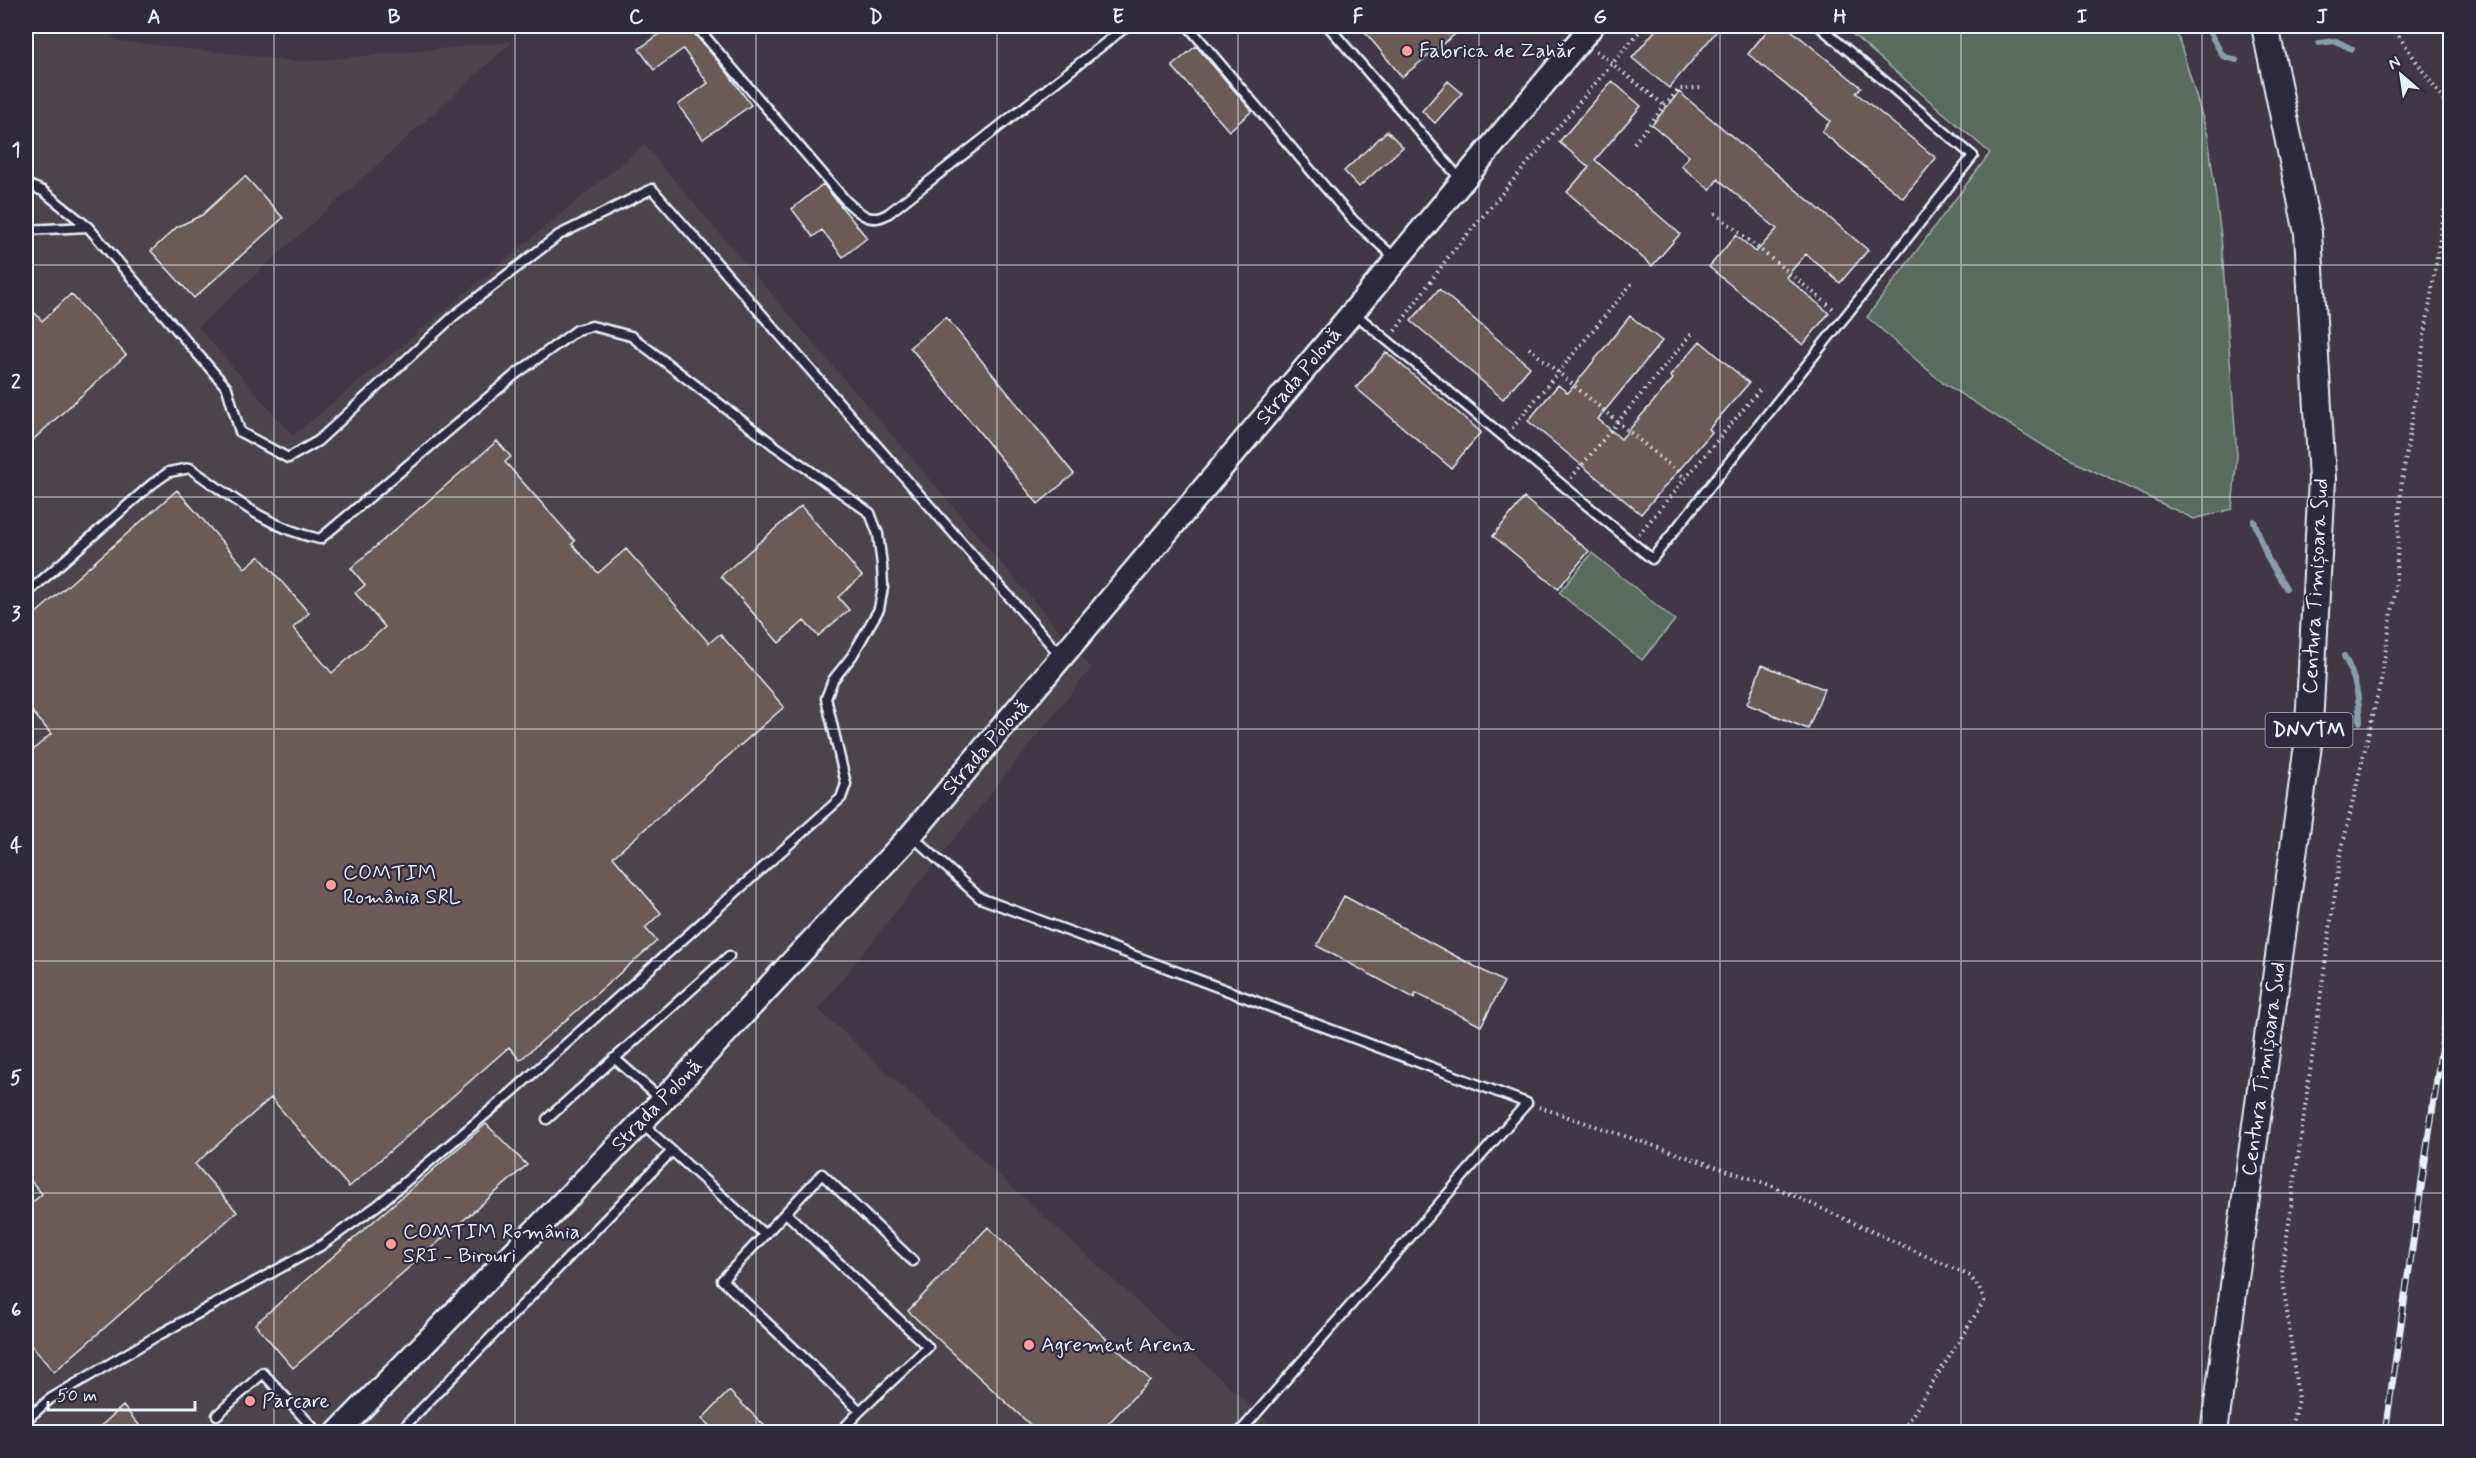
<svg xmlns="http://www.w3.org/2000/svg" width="2476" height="1458" font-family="Mynerve,sans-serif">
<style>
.built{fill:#4c444b}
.green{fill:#5d6b61;stroke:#a2aeac;stroke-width:1.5}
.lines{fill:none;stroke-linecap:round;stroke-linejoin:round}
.stream{stroke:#8a9caa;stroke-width:6}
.building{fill:#695c58;stroke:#e8f1f8;stroke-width:1.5}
.lane-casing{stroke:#e8f1f8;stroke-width:13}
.secondary-casing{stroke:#e8f1f8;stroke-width:27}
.primary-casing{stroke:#e8f1f8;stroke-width:30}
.path{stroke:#e8f1f8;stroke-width:4;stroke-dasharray:1.5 4.5;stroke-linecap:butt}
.lane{stroke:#2f2a3d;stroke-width:8}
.secondary{stroke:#2f2a3d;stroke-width:22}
.primary{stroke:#2f2a3d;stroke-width:26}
.rail-casing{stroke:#e8f1f8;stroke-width:7}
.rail{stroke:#2f2a3d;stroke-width:4.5;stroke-dasharray:14;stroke-linecap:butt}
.grid{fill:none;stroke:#e8f1f8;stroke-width:1.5;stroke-opacity:0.55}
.poi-dot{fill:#ff9aa2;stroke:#2f2a3d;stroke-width:2}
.labels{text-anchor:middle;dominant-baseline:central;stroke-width:4.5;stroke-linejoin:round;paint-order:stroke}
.shield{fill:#2f2a3d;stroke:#b0b5c0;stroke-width:1.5}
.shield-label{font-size:20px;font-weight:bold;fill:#e8f1f8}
.poi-label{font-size:21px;fill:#e8f1f8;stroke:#2f2a3d;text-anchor:start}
.street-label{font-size:21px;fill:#e8f1f8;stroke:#2f2a3d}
.neatline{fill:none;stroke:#e8f1f8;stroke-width:2}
.grid-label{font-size:20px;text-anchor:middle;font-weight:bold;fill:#e8f1f8}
</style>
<rect width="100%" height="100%" fill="#403945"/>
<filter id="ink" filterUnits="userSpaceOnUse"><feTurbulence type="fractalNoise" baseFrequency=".0167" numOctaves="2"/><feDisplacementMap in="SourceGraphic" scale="12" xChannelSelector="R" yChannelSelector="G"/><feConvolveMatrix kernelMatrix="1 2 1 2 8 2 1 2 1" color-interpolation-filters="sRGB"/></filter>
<g filter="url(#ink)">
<path class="built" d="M26 26H97L118 41 303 62 512 42 198 327 293 436 644 145 1091 668 818 1009 1279 1432H26Z"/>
<path class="green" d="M1843 26H2175L2208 136 2221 237 2237 456 2232 509 2194 519 2052 451 1943 383 1867 317 1990 153Z
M1592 553 1675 620 1642 660 1559 593Z"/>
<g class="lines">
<path class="stream" d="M2206 26 2223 56 2236 60
M2319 43 2336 41 2352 49
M2254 521 2268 559 2286 588
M2344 656C2356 678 2359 697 2360 722"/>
</g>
<path class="building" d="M656 26H690L691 30 727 72 751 105 703 139 678 105 708 83 683 49 654 70 639 49 661 33Z
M1360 26H1465L1402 77Z
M1659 26H1721L1669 88 1632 58Z
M1771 26H1786L1861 87 1856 93 1936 158 1903 198 1822 132 1830 121 1748 54Z
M1196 46 1252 111 1229 131 1172 66Z
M1448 81 1462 93 1435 123 1422 111Z
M1612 81 1641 106 1595 160 1680 234 1652 266 1567 192 1589 167 1559 142Z
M1679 92 1868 250 1840 283 1806 254 1786 277 1829 313 1803 345 1709 267 1736 235 1756 252 1777 229 1718 179 1710 190 1681 166 1689 156 1652 125Z
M1387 131 1403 147 1359 187 1344 171Z
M245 176 283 218 194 298 151 251 177 227 202 215Z
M823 184 867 238 843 257 822 230 813 237 792 209Z
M1439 289 1530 367 1503 399 1411 321Z
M71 294 126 355 26 446V303L42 321Z
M1630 316 1662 341 1598 419 1621 439 1673 379 1670 376 1700 341 1749 383 1709 429 1712 432 1641 514 1528 421 1558 385 1568 393Z
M946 317 1074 474 1038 504 910 347Z
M1386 352 1481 432 1451 468 1356 388Z
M497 441 511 457 505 462 575 541 572 544 598 573 626 549 709 643 720 634 784 707 613 857 661 913 645 928 657 941 520 1060 509 1047 349 1187 271 1098 195 1164 237 1212 54 1372 26 1339V1208L42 1194 26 1175V756L51 734 26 704V622L177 490 245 568 259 556 309 613 293 628 332 673 385 627 355 593 365 585 351 568Z
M1524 498 1589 551 1558 589 1493 536Z
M801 506 862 576 838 597 849 610 818 636 804 621 779 643 721 576Z
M1762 665 1824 689 1808 729 1747 704Z
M1344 896 1504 982 1481 1026 1416 993 1414 998 1317 946Z
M486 1124 527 1165 293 1368 255 1324Z
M988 1227 1150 1380 1100 1432H1038L908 1311Z
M729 1391 771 1432H716L702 1419Z
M123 1406 145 1432H94Z"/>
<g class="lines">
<defs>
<path id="lane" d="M696 26 846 201C860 214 871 225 889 213L1127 26
M1188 26 1353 220 1395 258
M1328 26 1462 181
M26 184 43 191 88 227
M26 230 88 227 227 388 240 432 288 458 318 441 455 315 559 235 652 189 1061 656
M1354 313 1652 559 1973 156 1819 26
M26 594 152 484 169 472 190 468C231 497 270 529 320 539L516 374 577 330 592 326 631 336 775 446 870 513 878 534 882 565 883 587 879 609 852 656 833 680 826 698 846 784 841 798 511 1093 378 1205 322 1245 155 1337 50 1399 26 1420
M912 836 980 898 1527 1103 1240 1432
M614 1058 662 1100
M547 1119 729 956
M641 1123 765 1235
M786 1213 928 1347 860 1411
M217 1415 263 1373 317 1432
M399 1432 672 1151
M840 1432 860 1411 722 1280 822 1174 913 1261"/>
<path id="secondary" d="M338 1432 662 1101 911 835 1353 312 1592 26"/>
<path id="primary" d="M2214 1432 2308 745 2322 479 2308 233 2265 26"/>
</defs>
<use href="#lane" class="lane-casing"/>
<use href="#secondary" class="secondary-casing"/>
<use href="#primary" class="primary-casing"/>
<path class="path" d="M2392 26 2450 110
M1596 51 1665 106
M1634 143 1679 89 1700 88
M1715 213 1836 311
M1395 331 1449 256 1644 26
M1529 348 1686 479
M1512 428 1634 281
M1571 478 1694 331
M1639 534 1762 387
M1539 1107 1770 1185 1970 1276 1979 1288 1984 1301 1902 1432
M2290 1432 2298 1399 2282 1272 2340 857 2381 680 2395 593 2401 488 2450 174"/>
<use href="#lane" class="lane"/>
<use href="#secondary" class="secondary"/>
<use href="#primary" class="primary"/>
<defs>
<path id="rail" d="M2385 1432 2450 991"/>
</defs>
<use href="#rail" class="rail-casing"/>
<use href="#rail" class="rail"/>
</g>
</g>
<path class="grid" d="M274 26V1432M515 26V1432M756 26V1432M997 26V1432M1238 26V1432M1479 26V1432M1720 26V1432M1961 26V1432M2202 26V1432M26 265H2450M26 497H2450M26 729H2450M26 961H2450M26 1193H2450"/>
<g class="poi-dot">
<circle cx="1407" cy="51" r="6"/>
<circle cx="331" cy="885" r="6"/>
<circle cx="391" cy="1244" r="6"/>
<circle cx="1029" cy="1345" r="6"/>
<circle cx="250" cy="1401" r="6"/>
</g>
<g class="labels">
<rect class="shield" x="2265.5" y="713" width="87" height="34" rx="4.5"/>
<g class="shield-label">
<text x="2309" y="730">DNVTM</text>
</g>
<g class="poi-label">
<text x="1419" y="51">Fabrica de Zahăr</text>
<text x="343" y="873">COMTIM<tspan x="343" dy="24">România SRL</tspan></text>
<text x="403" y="1232">COMTIM România<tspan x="403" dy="24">SRI - Birouri</tspan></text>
<text x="1041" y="1345">Agrement Arena</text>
<text x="262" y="1401">Parcare</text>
</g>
<g class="street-label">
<text transform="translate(1299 376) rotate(-50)">Strada Polonă</text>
<text transform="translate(2316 586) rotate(-87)">Centura Timișoara Sud</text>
<text transform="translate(986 747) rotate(-49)">Strada Polonă</text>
<text transform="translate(2264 1069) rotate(-82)">Centura Timișoara Sud</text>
<text transform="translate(657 1105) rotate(-46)">Strada Polonă</text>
</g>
</g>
<rect width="2476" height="1458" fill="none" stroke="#2f2a3d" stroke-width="66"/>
<g transform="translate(2401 75) rotate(331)" stroke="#2f2a3d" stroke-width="4.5" paint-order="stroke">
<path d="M0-4.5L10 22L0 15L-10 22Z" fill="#e8f1f8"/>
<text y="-9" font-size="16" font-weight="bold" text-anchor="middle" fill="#e8f1f8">N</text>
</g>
<path d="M48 1401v9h147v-9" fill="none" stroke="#e8f1f8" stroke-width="3"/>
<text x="57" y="1401" font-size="18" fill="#e8f1f8" stroke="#2f2a3d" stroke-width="4.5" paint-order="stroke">50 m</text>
<rect x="33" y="33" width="2410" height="1392" class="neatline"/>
<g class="grid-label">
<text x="154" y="23">A</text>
<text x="394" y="23">B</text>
<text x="636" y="23">C</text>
<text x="876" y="23">D</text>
<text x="1118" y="23">E</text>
<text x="1358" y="23">F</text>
<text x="1600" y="23">G</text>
<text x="1840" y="23">H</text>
<text x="2082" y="23">I</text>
<text x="2322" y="23">J</text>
<text x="16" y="156">1</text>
<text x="16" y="388">2</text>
<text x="16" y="620">3</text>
<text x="16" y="852">4</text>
<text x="16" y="1084">5</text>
<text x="16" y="1316">6</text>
</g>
</svg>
